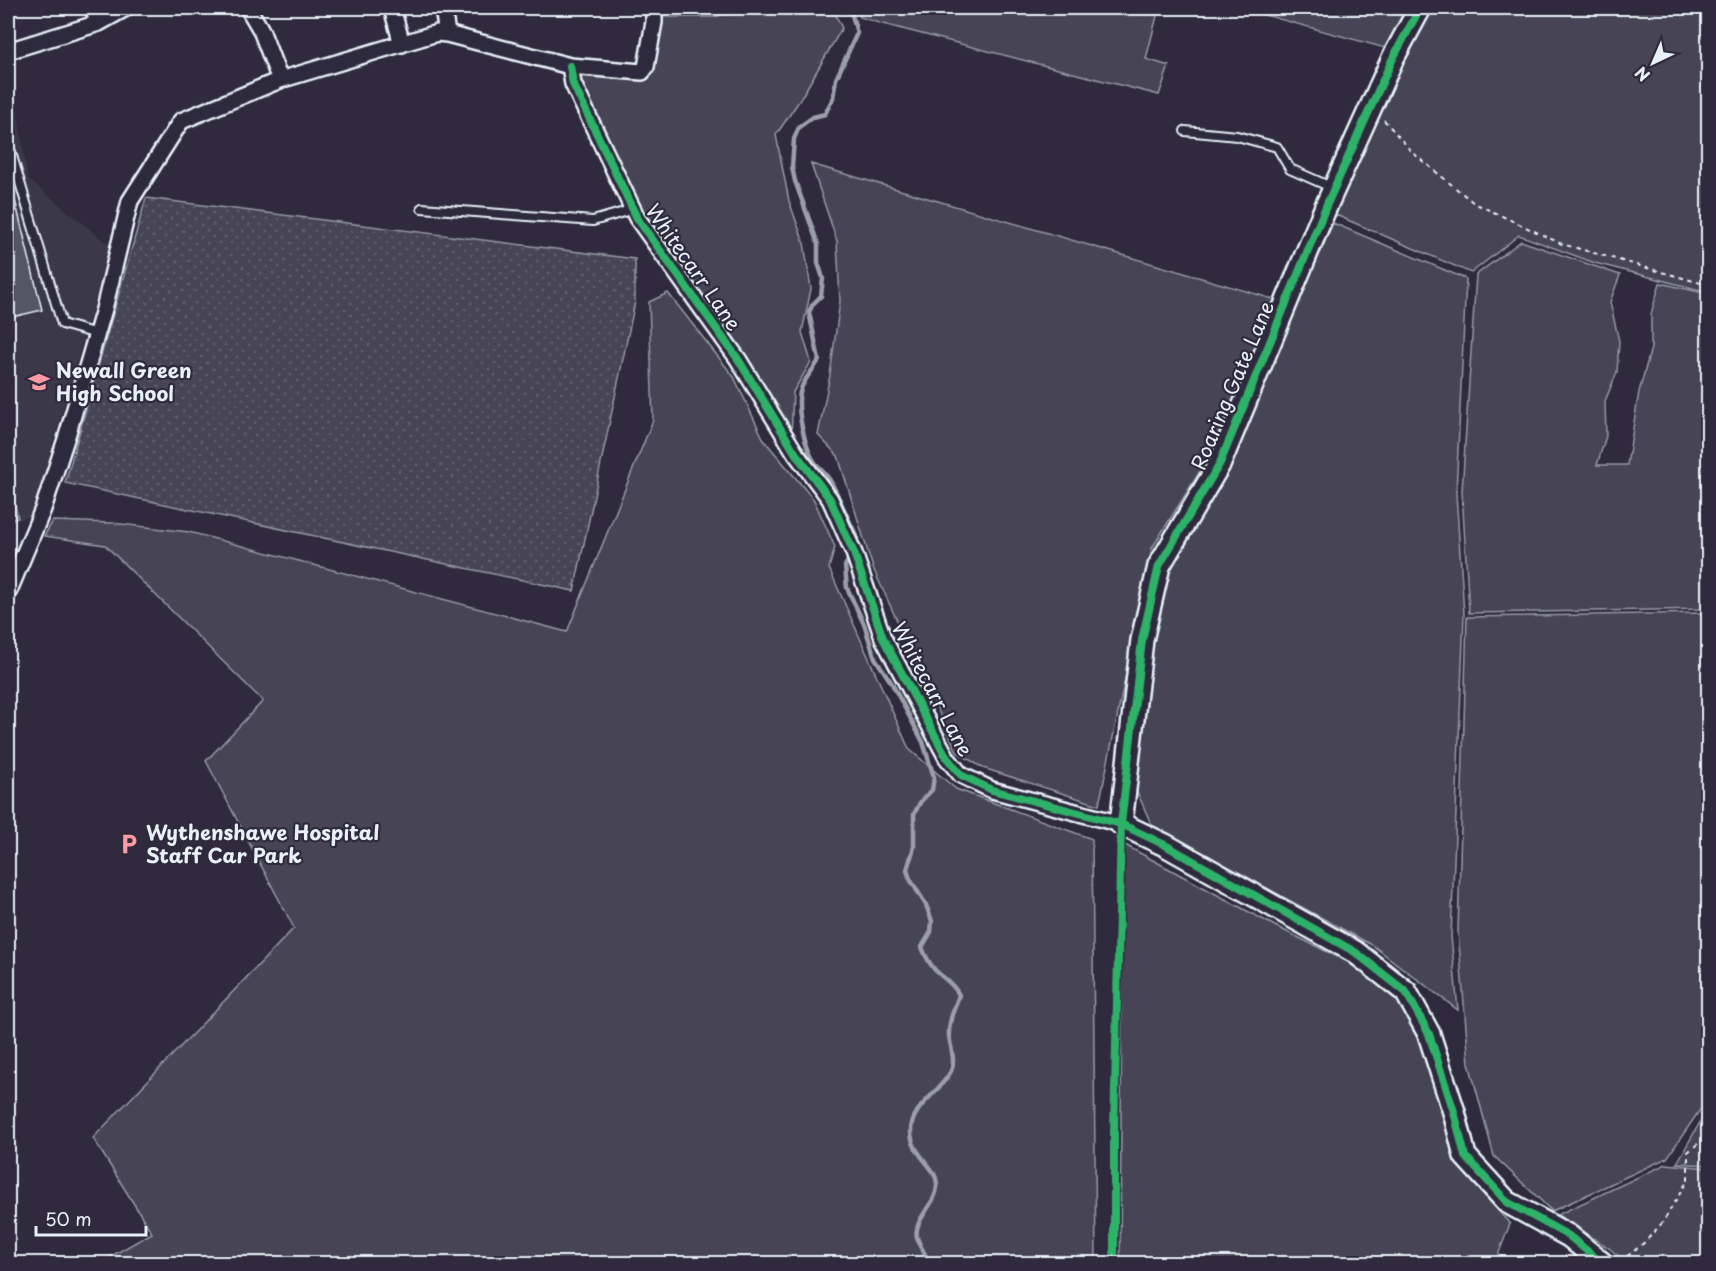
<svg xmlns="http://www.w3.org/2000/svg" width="1716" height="1271" font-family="'Playpen Sans',sans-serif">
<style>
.built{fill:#3b3749}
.green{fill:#464455;stroke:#979aa6;stroke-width:1.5}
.park{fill:url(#park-dots);stroke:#979aa6;stroke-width:1.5}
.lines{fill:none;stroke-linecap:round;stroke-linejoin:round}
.stream{stroke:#9c9fab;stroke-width:4.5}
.building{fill:#575565;stroke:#e8f1f8;stroke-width:1.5}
.lane-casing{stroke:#e8f1f8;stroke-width:12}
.street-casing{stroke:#e8f1f8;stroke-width:20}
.secondary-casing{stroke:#e8f1f8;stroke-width:26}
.path{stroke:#e8f1f8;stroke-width:2;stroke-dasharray:4.5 4.5;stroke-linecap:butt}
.lane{stroke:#2f2a3d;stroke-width:8}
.street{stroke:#2f2a3d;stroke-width:15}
.secondary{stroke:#2f2a3d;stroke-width:21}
.cycleway-casing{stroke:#2f2a3d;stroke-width:11}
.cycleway{stroke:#2db169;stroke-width:8}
.labels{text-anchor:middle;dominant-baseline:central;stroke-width:4.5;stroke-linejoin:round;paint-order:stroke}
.street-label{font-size:20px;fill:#e8f1f8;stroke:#2f2a3d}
.poi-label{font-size:20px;font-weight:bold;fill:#e8f1f8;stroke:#2f2a3d;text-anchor:start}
</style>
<defs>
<pattern id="park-dots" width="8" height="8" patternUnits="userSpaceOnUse" patternTransform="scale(1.5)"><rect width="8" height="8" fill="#464455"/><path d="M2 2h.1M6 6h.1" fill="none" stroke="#615f6e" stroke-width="1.8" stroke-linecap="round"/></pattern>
</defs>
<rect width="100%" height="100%" fill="#2f2a3d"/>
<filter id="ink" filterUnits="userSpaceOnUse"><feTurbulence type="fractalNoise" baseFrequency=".0167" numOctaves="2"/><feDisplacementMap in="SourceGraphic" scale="12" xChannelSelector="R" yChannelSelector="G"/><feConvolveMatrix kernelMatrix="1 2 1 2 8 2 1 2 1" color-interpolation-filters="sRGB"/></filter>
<g filter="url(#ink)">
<path class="built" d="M11 69 28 179 111 246 31 517 8 522V70Z"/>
<path class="green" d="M745 8H832L842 28 801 98 776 135 789 201 804 243 811 289 802 332 811 362 793 392 791 439 743 352 641 208 582 88 581 76 650 78 660 17H714Z
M858 8H1159L1146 59 1169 66 1159 95 879 23 860 17Z
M1239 8H1409L1385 48Z
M1429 8H1708V292L1595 263 1519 235 1471 273 1336 215 1385 91Z
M811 164 1280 301 1202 468 1152 548 1099 805 983 768 957 752 873 568 838 456 818 435 830 375 840 301 837 241Z
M1333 223 1466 279 1456 493 1464 614 1451 936 1458 1010 1372 945 1152 826 1134 785 1153 640 1172 562 1228 465Z
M1521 241 1620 275 1610 302 1619 341 1617 372 1605 401 1606 436 1597 465H1627L1639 392 1651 348V314L1660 283 1708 294V609L1469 613 1462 491 1476 275Z
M668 293 734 377 764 440 814 500 835 547 829 568 909 749 956 789 1092 839 1096 1263H99L152 1233 93 1138 294 928 206 761 263 701 105 545 44 536 53 521 112 523 189 532 567 632 653 420 649 302Z
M8 475 18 518 8 520Z
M1708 613V1086L1704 1104 1667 1158 1552 1211 1494 1156 1469 1063 1458 932 1467 617Z
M1123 844 1275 926 1350 963 1397 1000 1434 1065 1454 1161 1510 1224 1495 1263 1120 1264Z
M1708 1108V1165L1677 1163Z
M1666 1164 1708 1168V1263H1627L1609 1248 1557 1215Z"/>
<path class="park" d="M146 198 635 259V302L574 591 65 483Z"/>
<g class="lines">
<path class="stream" d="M850 8 857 33 836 79 833 98 825 114 813 117 799 127 794 139 792 167 795 181 818 244V263L823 278 821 296 813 304 809 312 819 360C813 371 803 379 800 392 796 409 805 450 816 464 821 470 827 475 831 482 840 499 848 519 857 537L856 545
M851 555 845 566 847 588 864 624 875 658 891 682 923 742 934 777 932 790 921 801 914 814V847L907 870 910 879 926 905 932 921 931 932 922 947C925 955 929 963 935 970 944 979 953 983 959 995 955 1007 948 1022 949 1035 950 1046 956 1061 951 1071 940 1093 911 1106 911 1131 911 1155 936 1165 937 1184 938 1201 920 1213 917 1229 914 1242 927 1252 928 1264"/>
</g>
<path class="building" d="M13 192 42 310 8 318V194Z"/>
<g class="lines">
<defs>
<path id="lane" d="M1185 131 1237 136 1277 147 1290 169 1333 188
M10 149 62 324 97 334
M422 208 593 221 624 212 631 206"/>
<path id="street" d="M93 8 99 23
M248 8 261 30 280 80 437 33 447 34 570 66 642 72 646 67 654 22V8
M392 8 402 44
M443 8 447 34
M8 51 99 23 126 8
M570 66 573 84 637 218 738 359 796 454 830 499 854 553 883 638 947 758 961 775 992 790 1121 824
M8 593 43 509 67 436 104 309 130 201 181 121 280 80"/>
<path id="secondary" d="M1420 8 1393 58 1327 204 1220 463 1159 566 1142 640 1121 824 1165 845 1355 952 1406 992 1429 1034 1454 1112 1465 1156 1507 1202 1569 1236 1603 1264"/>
</defs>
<use href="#lane" class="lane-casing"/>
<use href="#street" class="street-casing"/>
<use href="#secondary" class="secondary-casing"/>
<path class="path" d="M1384 120 1413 153 1474 203 1562 244 1708 285
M1620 1262 1645 1242 1663 1222 1688 1180V1152L1708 1135"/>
<use href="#lane" class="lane"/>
<use href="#street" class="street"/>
<use href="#secondary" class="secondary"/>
<defs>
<path id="cycleway" d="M570 66 573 84 637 218 738 359 796 454 830 499 854 553 883 638 947 758 961 775 992 790 1121 824 1165 845 1355 952 1406 992 1429 1034 1454 1112 1465 1156 1507 1202 1569 1236 1603 1264
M1114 1264V1133L1121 824 1142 640 1159 566 1220 463 1327 204 1393 58 1420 8"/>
</defs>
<use href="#cycleway" class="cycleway-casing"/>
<use href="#cycleway" class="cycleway"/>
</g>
</g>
<defs>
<symbol id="school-bare" viewBox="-9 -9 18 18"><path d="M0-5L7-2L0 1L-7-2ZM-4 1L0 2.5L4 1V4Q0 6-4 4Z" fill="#ff9aa2" stroke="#2f2a3d" stroke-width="2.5" paint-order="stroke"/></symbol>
<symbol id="parking-bare" viewBox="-9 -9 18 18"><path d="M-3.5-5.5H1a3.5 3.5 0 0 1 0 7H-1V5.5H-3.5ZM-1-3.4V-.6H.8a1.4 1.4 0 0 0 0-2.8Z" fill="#ff9aa2" stroke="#2f2a3d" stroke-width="2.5" paint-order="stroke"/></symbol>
</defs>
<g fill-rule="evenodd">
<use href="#school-bare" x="24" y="367" width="30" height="30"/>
<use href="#parking-bare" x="114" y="829" width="30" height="30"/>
</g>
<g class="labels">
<g class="street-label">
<text transform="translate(694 267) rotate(55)">Whitecarr Lane</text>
<text transform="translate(1232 385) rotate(-67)">Roaring Gate Lane</text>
<text transform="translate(933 689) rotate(62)">Whitecarr Lane</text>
</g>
<g class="poi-label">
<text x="56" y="370">Newall Green<tspan x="56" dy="23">High School</tspan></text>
<text x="146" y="832">Wythenshawe Hospital<tspan x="146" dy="23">Staff Car Park</tspan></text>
</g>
</g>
<rect width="1716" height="1271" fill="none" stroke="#2f2a3d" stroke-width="30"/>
<rect x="15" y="15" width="1686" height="1241" fill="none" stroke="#e8f1f8" stroke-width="2" filter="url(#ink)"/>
<g transform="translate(1653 63) rotate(224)" stroke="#2f2a3d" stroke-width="4.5" paint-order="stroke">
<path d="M0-4.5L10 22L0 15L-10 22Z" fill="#e8f1f8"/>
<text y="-9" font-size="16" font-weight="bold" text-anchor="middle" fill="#e8f1f8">N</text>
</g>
<path d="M36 1226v9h110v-9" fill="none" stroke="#e8f1f8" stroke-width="3"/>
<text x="45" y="1226" font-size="18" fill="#e8f1f8" stroke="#2f2a3d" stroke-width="4.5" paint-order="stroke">50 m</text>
</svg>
